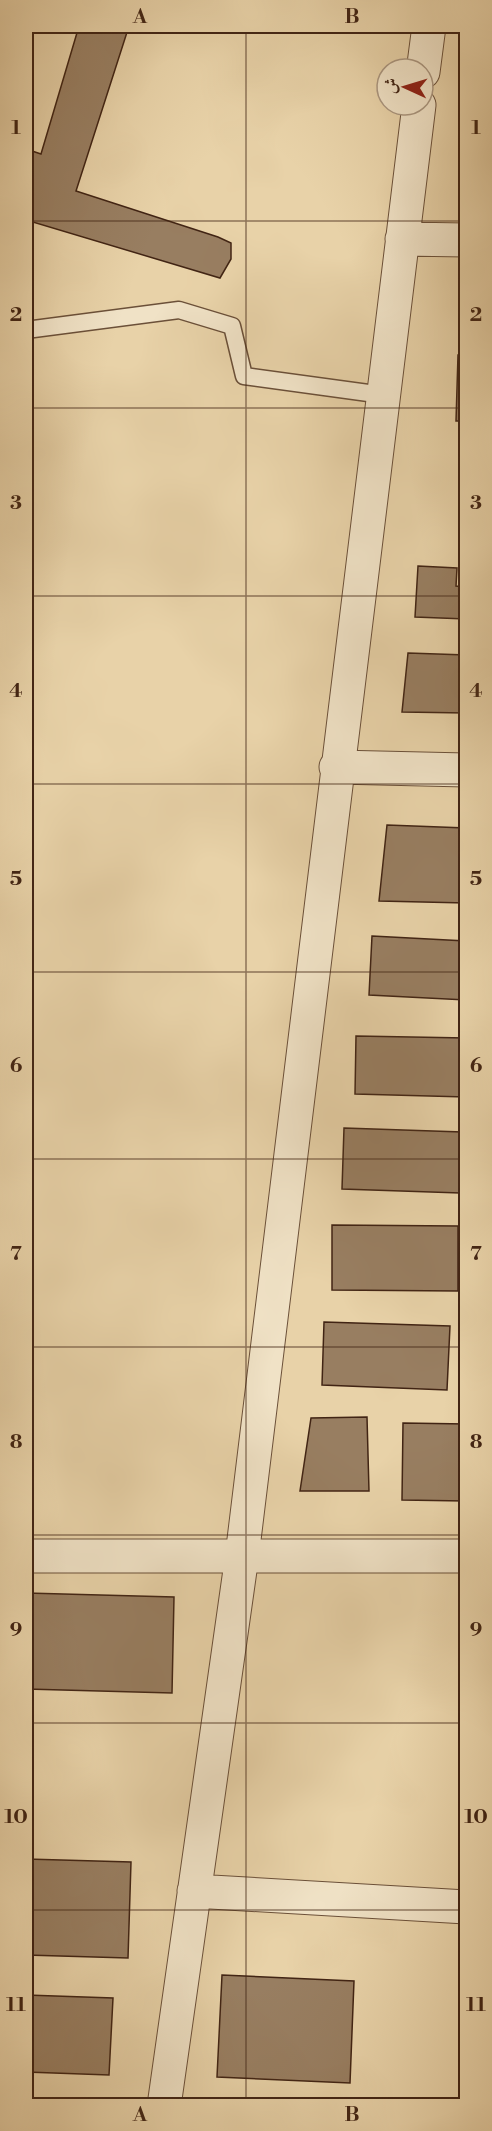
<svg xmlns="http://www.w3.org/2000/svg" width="492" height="2131" font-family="'Libre Bodoni',Amiri,serif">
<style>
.building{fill:#987e61;stroke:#412414;stroke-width:1.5}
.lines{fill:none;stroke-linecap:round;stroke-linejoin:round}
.service-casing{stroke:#6b5039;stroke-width:19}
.minor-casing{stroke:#6b5039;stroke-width:35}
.service{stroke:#f0e2c6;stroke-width:16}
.minor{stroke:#f0e2c6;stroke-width:33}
.grid{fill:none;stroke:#412414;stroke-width:1.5;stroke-opacity:0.55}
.neatline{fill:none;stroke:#412414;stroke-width:2}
.grid-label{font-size:20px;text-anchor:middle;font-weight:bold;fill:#412414}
</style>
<rect width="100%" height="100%" fill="#e8d2a8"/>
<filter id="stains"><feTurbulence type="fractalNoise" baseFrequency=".00333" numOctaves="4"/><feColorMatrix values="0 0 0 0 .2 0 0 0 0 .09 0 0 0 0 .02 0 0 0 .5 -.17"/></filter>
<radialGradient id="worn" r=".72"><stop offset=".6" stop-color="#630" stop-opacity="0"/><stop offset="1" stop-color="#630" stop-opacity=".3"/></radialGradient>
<path class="building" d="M79 26H129L76 191 218 237 231 243V259L220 278 26 220V173L32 151 41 154Z
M201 26H243L239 30 218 31Z
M458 355 466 356V421H456Z
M418 566 457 568 456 586 466 587V619L415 617Z
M408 653 466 655V713L402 712Z
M387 825 466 828V903L379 901Z
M372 936 466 941V1000L369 995Z
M356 1036 466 1038V1097L355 1094Z
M344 1128 462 1132 460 1193 342 1189Z
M332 1225 458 1226V1291L332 1290Z
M324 1322 450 1326 447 1390 322 1385Z
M367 1417 369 1491H300L311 1418Z
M403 1423 466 1424 465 1501 402 1500Z
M26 1593 174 1597 172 1693 26 1689Z
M466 1765V1879L460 1878Z
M26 1859 131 1862 128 1958 26 1955Z
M222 1975 354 1981 350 2083 217 2077Z
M26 1995 113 1998 109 2075 26 2072Z"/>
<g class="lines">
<defs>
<path id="service" d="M26 330 179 310 232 326 244 376 383 395"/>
<path id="minor" d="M423 72 429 26
M402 239 466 240
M336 767 466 770
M26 1556H466
M194 1891 466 1907
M164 2106 242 1556 419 105"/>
</defs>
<use href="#service" class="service-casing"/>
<use href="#minor" class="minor-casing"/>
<use href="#service" class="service"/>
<use href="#minor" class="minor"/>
</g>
<path class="grid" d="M246 26V2106M26 221H466M26 408H466M26 596H466M26 784H466M26 972H466M26 1159H466M26 1347H466M26 1535H466M26 1723H466M26 1910H466"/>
<rect width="492" height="2131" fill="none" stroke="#e8d2a8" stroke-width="66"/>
<g transform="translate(405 87) rotate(274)"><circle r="28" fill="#f0e2c6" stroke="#aa967f" stroke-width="1.5"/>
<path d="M0-4.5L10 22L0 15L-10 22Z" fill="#8f2418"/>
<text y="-9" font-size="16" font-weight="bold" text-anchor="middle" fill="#412414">ش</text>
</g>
<rect x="33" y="33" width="426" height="2065" class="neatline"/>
<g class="grid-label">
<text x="140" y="23">A</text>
<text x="352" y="23">B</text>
<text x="16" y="134">1</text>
<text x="476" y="134">1</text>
<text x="16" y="321">2</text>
<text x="476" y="321">2</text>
<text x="16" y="509">3</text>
<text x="476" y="509">3</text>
<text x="16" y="697">4</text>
<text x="476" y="697">4</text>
<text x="16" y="885">5</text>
<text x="476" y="885">5</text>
<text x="16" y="1072">6</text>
<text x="476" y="1072">6</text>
<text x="16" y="1260">7</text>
<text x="476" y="1260">7</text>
<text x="16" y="1448">8</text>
<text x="476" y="1448">8</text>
<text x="16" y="1636">9</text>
<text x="476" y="1636">9</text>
<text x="16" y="1823">10</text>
<text x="476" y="1823">10</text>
<text x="16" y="2011">11</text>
<text x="476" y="2011">11</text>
<text x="140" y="2121">A</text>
<text x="352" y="2121">B</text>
</g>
<rect width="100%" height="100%" filter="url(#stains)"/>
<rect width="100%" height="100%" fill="url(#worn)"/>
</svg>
